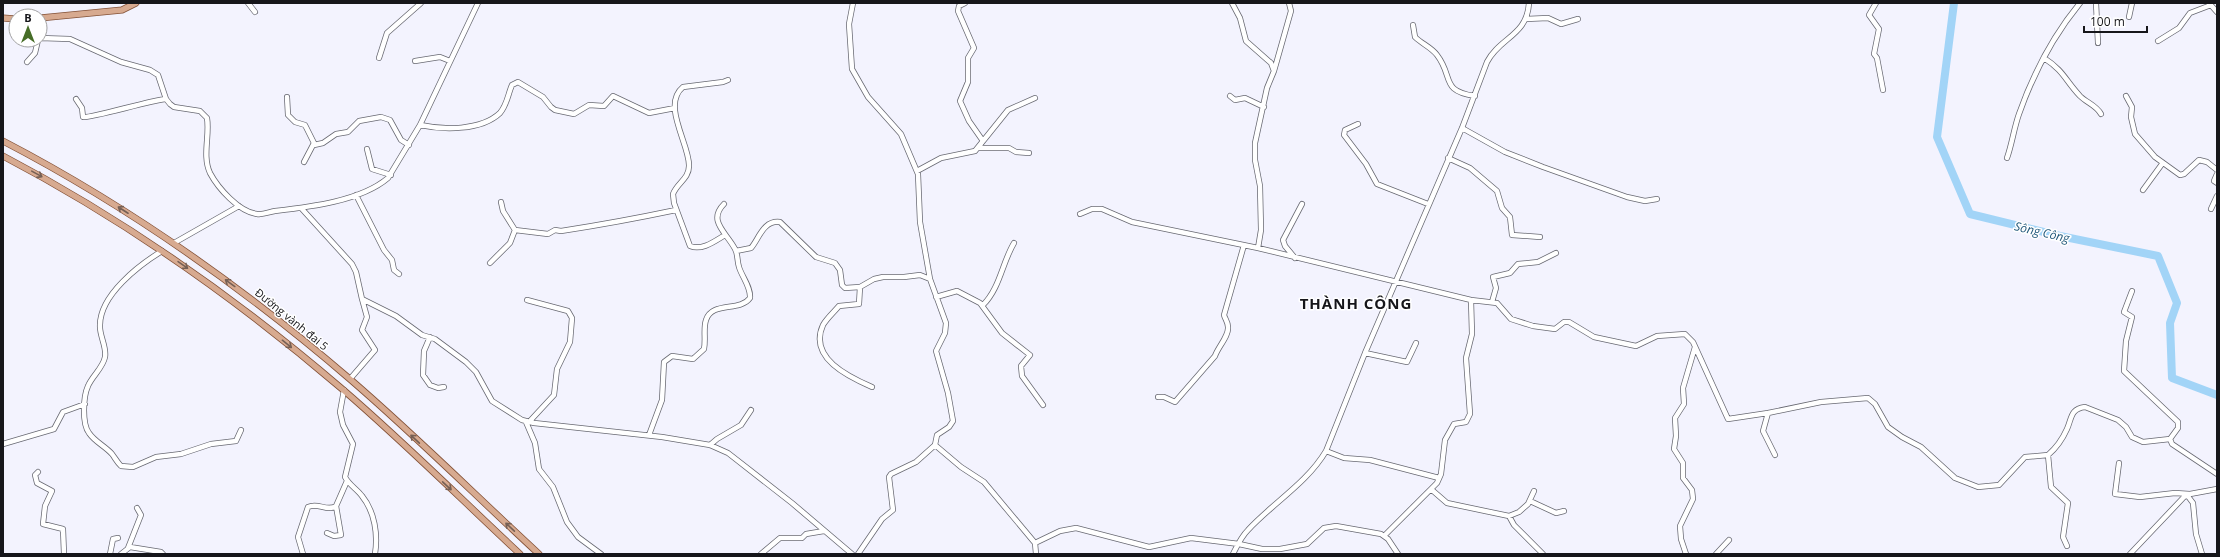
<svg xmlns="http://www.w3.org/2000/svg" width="2220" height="557" font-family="'Open Sans',sans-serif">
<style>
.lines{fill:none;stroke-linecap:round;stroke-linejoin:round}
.river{stroke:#a2d4f7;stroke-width:8}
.minor-casing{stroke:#686972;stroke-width:6}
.major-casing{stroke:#835137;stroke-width:7}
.minor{stroke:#fff;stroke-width:4.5}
.major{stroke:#d7aa90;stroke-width:5.5}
.oneway{stroke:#766055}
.labels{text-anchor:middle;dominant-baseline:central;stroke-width:3;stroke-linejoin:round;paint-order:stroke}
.street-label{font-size:11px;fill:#16161a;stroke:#fff}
.water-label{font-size:12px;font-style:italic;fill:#20587a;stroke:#fff}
.district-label{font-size:15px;font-weight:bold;letter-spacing:1px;fill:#16161a;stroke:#fff}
</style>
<rect width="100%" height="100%" fill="#f3f3fe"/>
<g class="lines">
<path class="river" d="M1954 3 1937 137 1970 214 2060 236 2158 256 2177 303 2170 323 2172 378 2217 395"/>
<defs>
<path id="minor" d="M248 3 255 12
M853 3 849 24 852 69 868 97 901 134 918 174 920 222 930 279 946 323 945 333 936 351 948 393 953 421 949 427 937 435 935 445 961 467 984 482 1035 543 1036 554
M965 3 959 6 958 11 974 48 968 58V82L960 101 969 121 983 141
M1232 3 1240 18 1246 41 1271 63 1274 71 1267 88 1255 143V160L1260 186 1261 230 1258 248
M1876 3 1869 15 1879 29 1874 54 1877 58 1883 90
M2096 3 2098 43
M2209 3 2217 12
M2129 17 2132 3
M1526 19 1548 18 1561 24 1578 19
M1413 25 1415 37C1422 44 1431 47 1437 55 1454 77 1440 91 1475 96
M40 38 70 39 121 62 150 70 158 75 166 99 170 104 174 107 200 111 207 118C210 135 202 156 210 173 218 188 239 212 257 214 263 215 269 212 275 211 310 207 361 201 388 178L420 125 478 3
M2158 41 2179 28 2190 13 2211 5
M379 58 387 33 421 3
M2044 58C2064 71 2065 80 2080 96 2087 103 2096 105 2101 114
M415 61 440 57 450 61
M27 62 35 53 38 40
M1274 71 1291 11 1289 3
M1230 96 1235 100 1245 98 1264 107
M2126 96 2132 107 2131 117 2135 134 2155 157 2180 175 2184 174 2199 160 2207 162 2217 170
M287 97 288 115 295 122 305 125 314 143 304 162
M76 99 82 108 83 117C88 119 152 100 166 99
M1358 124 1345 130 1344 135 1366 164 1377 184 1428 204
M420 125C443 130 481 131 500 113 507 105 508 94 512 85L518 82 543 97 551 107 555 110 574 114 589 105 604 106 613 96 649 113 675 108
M1462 128 1505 152 1543 167 1627 197 1645 201 1657 199
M314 145 323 143 336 134 348 132 359 121 381 117 390 120 401 140 409 145
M978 148H1009L1016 152 1029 153
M367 149 372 169 391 175
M1448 158 1470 168 1497 191 1502 208 1510 217 1512 235 1540 237
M2007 158C2012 144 2014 128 2019 114 2033 74 2053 36 2080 3
M917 171 941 158 975 151 1008 110 1035 98
M2217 174 2214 181 2217 183
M2143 190 2162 164
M356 195 384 250 392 260 394 270 399 274
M302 209 352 264 356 272 362 299 396 316 422 335 435 339 466 362 476 372 492 401 522 420 534 423 662 437 710 445 728 453 792 503 852 554
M2211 209 2217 196
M1080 214 1092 209H1102L1132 222 1258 248 1471 300 1497 303 1511 319 1533 326 1555 329 1564 322H1569L1594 337 1636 346 1657 336 1685 334 1693 342 1728 419 1768 413 1821 402 1868 398 1875 404 1888 427 1902 437 1921 447 1955 478 1978 487 1999 485 2025 457 2048 455C2055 449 2063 438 2067 429 2072 418 2070 409 2085 407L2118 420 2126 427 2132 437 2143 442 2170 439
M515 230 548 234 555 230 561 231C600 225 638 218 676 210
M725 235C715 241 702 251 690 246L674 203 673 194C677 183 689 179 689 166 690 145 661 105 683 87L723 82 728 80
M174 243 239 206
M162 251C139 265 100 295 100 325 99 335 107 347 105 357 103 368 92 376 88 386 83 397 82 424 89 433 95 442 105 446 112 454 115 458 117 462 121 466L133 467 156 457 181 454 211 444 236 441 241 430
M736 251 751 248C759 239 763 220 780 222L816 257 835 263 840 270 842 285 845 288 860 287 874 279 883 277H904L920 275 930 279
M1295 258 1285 246 1283 240 1302 204
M490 263 510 243 515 230 503 211 501 202
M860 287 859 304 839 306C834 312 827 318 823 325 808 358 849 377 872 387
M2132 291 2124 312 2132 317 2126 341 2124 371 2178 422V428L2170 439 2172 444 2217 474
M936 297 957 291 980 303 1002 333 1030 355 1021 366 1022 376 1043 405
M527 300 568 311 572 318 570 342 557 369 554 395 529 422
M1492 302 1496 288 1493 277 1510 273 1518 264 1538 262 1556 253
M983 305C1000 288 1002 263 1014 243
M430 337 424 351 423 375 430 385 438 388 444 387
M1365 353 1407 362 1416 343
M350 379 375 350 362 330 367 317 362 299
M344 390 340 412 343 425 353 444 345 477C349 485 357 489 362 496 375 512 378 535 375 554
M1158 397H1164L1175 402 1215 356C1218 347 1229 336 1228 327 1228 322 1225 319 1224 315L1244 245
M1768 413 1763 431 1775 455
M526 422 535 443 539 469 553 487 567 522 578 537 601 554
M649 435 662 400 664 362 672 356 693 359 704 349C706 339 703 329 706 320 712 301 740 312 750 298 751 287 742 277 739 267 737 261 738 254 735 249 727 233 707 221 724 204
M3 444 54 429 63 412 85 404
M710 445 717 439 741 425 751 410
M1326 451 1344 458 1370 460 1439 478
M2048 455 2051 487 2068 503 2063 537 2067 546
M2119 463 2115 494 2140 497 2175 493 2190 494
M38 472 35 475 37 483 52 491 45 506 43 524 63 529 64 554
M1432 490 1447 503 1509 516 1519 512 1528 504 1534 491
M2187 495 2193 503 2196 534 2202 554
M1530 501 1556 513 1564 511
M1509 516 1514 525 1543 554
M327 533 334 536 341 535 336 506
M1384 536 1437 483 1441 474 1445 440 1454 424 1466 422 1470 414 1466 358 1472 334 1471 300
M1035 543 1060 531 1076 528 1149 547 1191 538 1239 544 1262 549H1280L1307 544 1324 528 1336 526 1381 534 1388 539 1398 554
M128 548 141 515 137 508
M110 554 113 539 118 538
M121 554 130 547 161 552 163 554
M303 554 298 537 308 507C318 502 327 512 336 506L347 481
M761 554 780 538H802L806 534 824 531
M858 554 882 519 893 510 889 477 891 474 916 462 935 445
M1233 554C1237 546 1241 537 1248 530 1273 503 1307 483 1326 451L1365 353 1462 128 1487 62C1500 37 1527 36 1529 3
M1686 554 1681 539 1680 526 1693 499 1692 490 1683 478V463L1674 449 1676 436 1675 418 1684 404 1683 388 1695 347
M1716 554 1729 540
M2130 554 2184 497 2190 494 2217 489"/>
<path id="major" d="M3 18 16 19
M40 18 122 10 136 3
M3 141C128 206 244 288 351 380 415 435 476 496 539 554
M3 156C125 220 237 299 341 388 403 441 461 499 520 554"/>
</defs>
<use href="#minor" class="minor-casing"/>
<use href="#major" class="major-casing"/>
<use href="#minor" class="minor"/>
<use href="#major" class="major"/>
</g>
<defs><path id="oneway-shaft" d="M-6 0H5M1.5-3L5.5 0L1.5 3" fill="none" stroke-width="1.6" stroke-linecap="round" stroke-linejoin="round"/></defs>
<g class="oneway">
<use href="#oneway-shaft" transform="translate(37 174) rotate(29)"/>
<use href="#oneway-shaft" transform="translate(123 210) rotate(-147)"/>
<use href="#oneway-shaft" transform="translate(183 265) rotate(35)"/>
<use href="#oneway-shaft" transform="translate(230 283) rotate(-144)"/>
<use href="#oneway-shaft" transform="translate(287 344) rotate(39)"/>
<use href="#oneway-shaft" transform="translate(415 439) rotate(-137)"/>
<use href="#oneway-shaft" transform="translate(447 486) rotate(43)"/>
<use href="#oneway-shaft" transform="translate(510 527) rotate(-137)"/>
</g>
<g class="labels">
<g class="street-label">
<text transform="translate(292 319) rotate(39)">Đường vành đai 5</text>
</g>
<g class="water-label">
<text transform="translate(2042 232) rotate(13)">Sông Công</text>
</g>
<g class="district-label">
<text x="1356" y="303">THÀNH CÔNG</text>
</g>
</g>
<rect width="2220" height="557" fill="none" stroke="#16161a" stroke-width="8"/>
<g transform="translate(28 28)"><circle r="19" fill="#ffffff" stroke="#a2a2a3"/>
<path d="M0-3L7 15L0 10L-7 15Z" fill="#466d27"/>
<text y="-6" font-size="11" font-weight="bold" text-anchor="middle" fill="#16161a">B</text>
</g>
<path d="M2084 26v6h63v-6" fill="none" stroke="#16161a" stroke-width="2"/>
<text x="2090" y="26" font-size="12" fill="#16161a" stroke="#ffffff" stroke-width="3" paint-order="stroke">100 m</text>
</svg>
